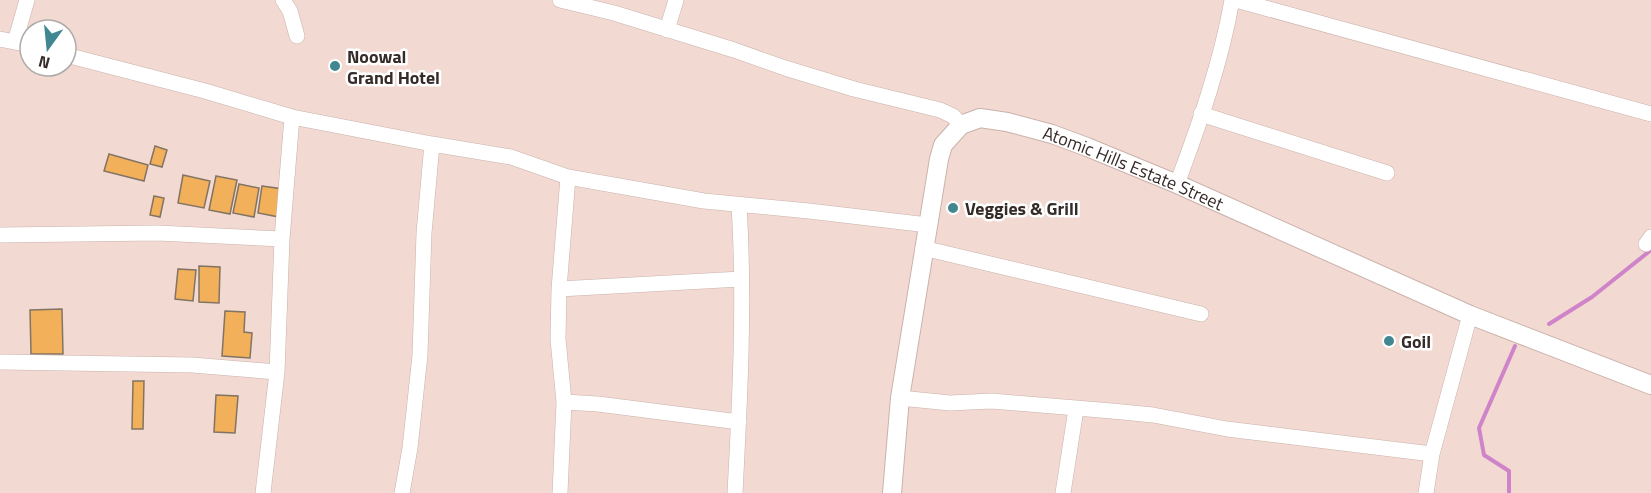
<svg xmlns="http://www.w3.org/2000/svg" width="1651" height="493" font-family="'Titillium Web',sans-serif">
<style>
.lines{fill:none;stroke-linecap:round;stroke-linejoin:round}
.stream{stroke:#cf84c9;stroke-width:4}
.building{fill:#f1b059;stroke:#827464;stroke-width:1.5}
.minor-casing{stroke:#cab2ab;stroke-width:16}
.tertiary-casing{stroke:#cab2ab;stroke-width:20}
.minor{stroke:#fff;stroke-width:15}
.tertiary{stroke:#fff;stroke-width:18}
.poi-dot{fill:#418792;stroke:#fff;stroke-width:2}
.labels{text-anchor:middle;dominant-baseline:central;stroke-width:5;stroke-linejoin:round;paint-order:stroke}
.poi-label{font-size:18px;font-weight:bold;fill:#352b29;stroke:#fff;text-anchor:start}
.street-label{font-size:18px;fill:#352b29;stroke:#fff}
</style>
<rect width="100%" height="100%" fill="#f2d9d1"/>
<g class="lines">
<path class="stream" d="M1549 324 1592 297 1651 250
M1509 493V471L1484 455 1479 428 1515 346"/>
</g>
<path class="building" d="M155 146 167 150 162 167 150 164Z
M109 154 148 165 144 181 104 171Z
M183 175 210 181 204 208 178 203Z
M216 176 237 180 230 214 209 210Z
M239 184 259 188 254 217 233 213Z
M262 186 283 189 279 217 258 213Z
M154 196 164 198 160 217 150 215Z
M199 266 220 267 219 303 199 302Z
M178 269 196 270 193 301 175 299Z
M62 309 63 354H31L30 310Z
M225 311 245 312 244 332 252 333 250 358 222 356Z
M133 381H144L143 429H132Z
M216 395 238 396 235 433 214 432Z"/>
<g class="lines">
<defs>
<path id="minor" d="M283 0 290 11 297 36
M560 0 614 13 734 50 785 68 854 89 940 110 953 116 961 125
M1236 0 1651 114
M667 30 676 0
M0 39 30 45
M15 42 27 0
M66 55 205 91 292 117 432 144 511 157 568 177 704 201 809 211 928 225
M1201 114 1387 173
M1177 184C1199 125 1221 63 1232 0
M0 235 158 233 282 239
M1646 244 1651 237
M923 248 1201 314
M559 289 741 279
M0 362 192 365 277 372
M900 398 950 403 992 401 1112 411 1153 415 1227 429 1432 454
M564 402 598 404 739 422
M263 493 277 372 282 239 292 117
M402 493 410 448 420 355 424 233 432 144
M560 493 564 402 558 339 559 289 568 177
M735 493C740 398 745 300 739 205
M1063 493 1076 409
M1426 493 1432 454 1470 315"/>
<g id="tertiary">
<path id="s1" d="M892 493 900 398 939 159 943 145 961 125 980 118 1007 122 1052 134 1087 147 1177 184 1470 315 1651 385"/>
</g>
</defs>
<use href="#minor" class="minor-casing"/>
<use href="#tertiary" class="tertiary-casing"/>
<use href="#minor" class="minor"/>
<use href="#tertiary" class="tertiary"/>
</g>
<g class="poi-dot">
<circle cx="335" cy="66" r="6"/>
<circle cx="953" cy="208" r="6"/>
<circle cx="1389" cy="341" r="6"/>
</g>
<g class="labels">
<g class="poi-label">
<text x="347" y="56">Noowal<tspan x="347" dy="21">Grand Hotel</tspan></text>
<text x="965" y="208">Veggies &amp; Grill</text>
<text x="1401" y="341">Goil</text>
</g>
<g class="street-label">
<text stroke="none"><textPath href="#s1" startOffset="561">Atomic Hills Estate Street</textPath></text>
</g>
</g>
<g transform="translate(48 48) rotate(195)"><circle r="28" fill="#ffffff" stroke="#aeaaa9" stroke-width="1.5"/>
<path d="M0-4.5L10 22L0 15L-10 22Z" fill="#418792"/>
<text y="-9" font-size="16" font-weight="bold" text-anchor="middle" fill="#352b29">N</text>
</g>
</svg>
